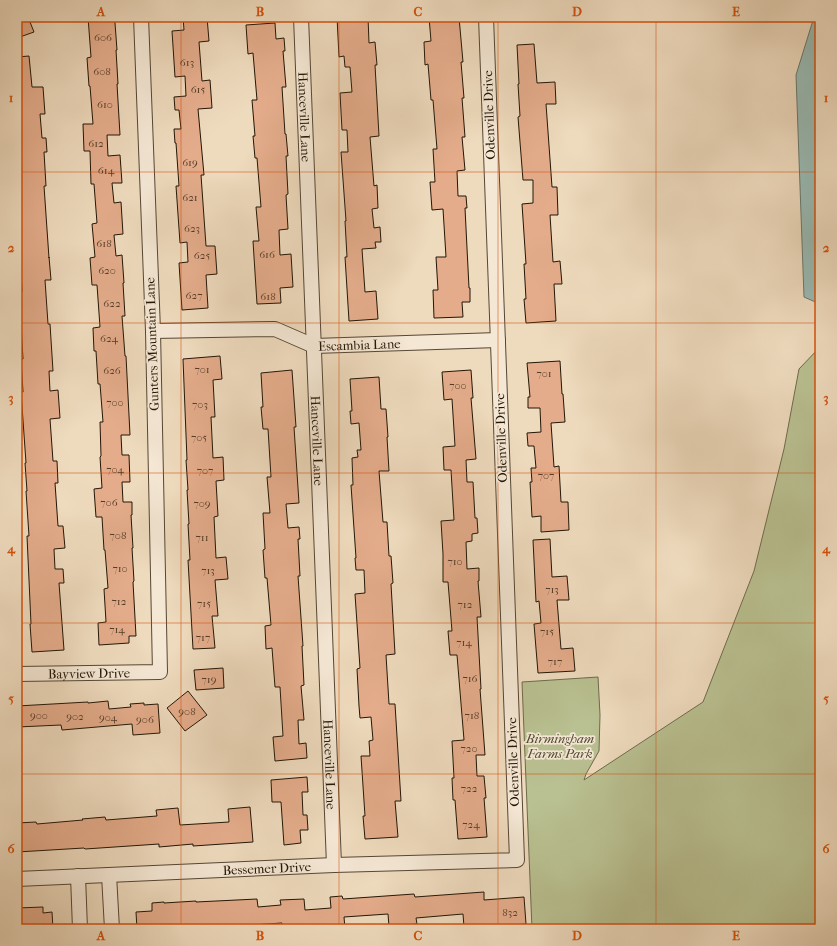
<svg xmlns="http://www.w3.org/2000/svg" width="837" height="946" font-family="'IM FELL French Canon',serif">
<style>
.green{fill:#b9c091;stroke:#6e6b4c}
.water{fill:#99bab3;stroke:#6a786e}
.building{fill:#e4ac8b;stroke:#231606}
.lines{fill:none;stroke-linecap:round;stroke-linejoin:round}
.street-casing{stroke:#564734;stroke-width:16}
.street{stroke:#f4e7d4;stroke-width:14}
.grid{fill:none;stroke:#d4520b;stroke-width:1;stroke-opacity:0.55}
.labels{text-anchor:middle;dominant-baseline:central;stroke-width:3.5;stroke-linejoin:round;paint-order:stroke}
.number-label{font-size:11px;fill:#533c27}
.street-label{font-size:13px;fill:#231606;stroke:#f4e7d4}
.park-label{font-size:13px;font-style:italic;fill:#504930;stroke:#f4e7d4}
.neatline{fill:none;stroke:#d4520b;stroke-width:1.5}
.grid-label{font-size:13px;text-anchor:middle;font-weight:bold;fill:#d4520b}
</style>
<rect width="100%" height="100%" fill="#eedabd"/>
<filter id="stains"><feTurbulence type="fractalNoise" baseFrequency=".005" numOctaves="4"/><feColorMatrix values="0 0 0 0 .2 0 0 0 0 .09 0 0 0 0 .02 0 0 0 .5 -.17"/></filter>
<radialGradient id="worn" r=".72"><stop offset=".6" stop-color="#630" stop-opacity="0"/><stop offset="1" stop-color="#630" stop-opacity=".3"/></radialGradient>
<path class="green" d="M820 347V929H532L522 682 598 677 600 715 599 751 586 774 584 780 703 702 754 571 784 449 799 369Z"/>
<path class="water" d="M814 17H820V304L804 297 796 75Z"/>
<path class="building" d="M17 17H28L34 32 17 38Z
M88 17H114L115 23 117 50H116L118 84H117L120 135H107L108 156 120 155 122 183H112L114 203 121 202 123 234 114 235 116 256 122 255 124 283H123L125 316H122L125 356H126L130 435H121L122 455H129L130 482H122L123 502H132V515H131L133 548H132L134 581 133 582 136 636H129V643L99 645 98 623 106 622 104 589 108 588 105 550H104L102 517H96L94 489 102 488 100 457 101 456 100 422H103L100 384H98L96 351H94L93 328 100 327 97 285H92L90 258 95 257 92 224 97 223 94 184H91L90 151H84L83 124H93L90 86H89L87 58 91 57Z
M183 17H207L209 41 199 42 202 81 210 80 212 108 198 109 204 175H201L206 246H215L217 274 206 275 208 308 182 310 179 263 188 262 187 242 180 243 176 186H179L176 143H175L174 129H181L179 110H175L174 97 186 96 185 76 175 77 172 31 184 30Z
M337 17H368L369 43 375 42 377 65H375L379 136 370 137 374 186 377 185 378 208 372 209 374 228 380 227 381 242H375L376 248 362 249 365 292 376 291 378 319 349 321 345 257H347L345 221H346L341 152H348L347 130H342L340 93 352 92 350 67H345L344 56 339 57Z
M429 17H459L463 62H461L464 98H462L465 137H462L465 170 457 171 458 196H466L467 208H465L469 288H470V302H462L463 317 434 318 433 290H438L436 257H446L443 209 432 210 430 182H435L433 149H437L433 100H431L428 64 425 65 424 42 431 41Z
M275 23 276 39 284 38 285 51H283L286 87H282L285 134H286L288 156H286L288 194 286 195 288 229 279 230 280 255 291 254 293 287 280 288 281 303 257 304 253 241H259L256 207H261L257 158H255L253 136H255L252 100H257L253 53 248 54 246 25Z
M534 44 537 83 555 82 556 104H546L552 187H557L558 215H550L553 262 560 261 562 284H554L556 321 526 323 524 299H526L524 264H526L522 204 533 203V180H523L518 117 520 116 518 84H519L517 45Z
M29 56 32 87H43L45 114H40L42 138H46L47 152H44L46 186H44L49 258V257L51 280H45L48 324H50L53 371H49L50 391 58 390 60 418 50 419 53 461H57L58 483H55L58 526H63L65 548 54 549 55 569H63L64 583H59L64 650 32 652 30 624H31L27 536H29L26 491H27L25 463H26L21 392H23L21 359H23L21 326 20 292H22L21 272H18V260H19L17 231V226H18L17 205V57Z
M220 356 222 379 213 380 215 417H211L213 458 223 457 224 480 216 481 218 516 214 517 216 558 226 557 228 579 215 580 218 616H212L215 648 193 649 188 560H190L188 524H189L187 490H188L186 460H187L183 359Z
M560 361 562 394H563L565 422 551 423 554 467 559 466 561 502H568L569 530 541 532V516L532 517 530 482H532L531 468H536L534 446H528L527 433 541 432 540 408H528V397H530L527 363Z
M292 370 296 427H294L299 503 286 504 288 528 299 527 300 539H298L300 576H298L303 646H302L304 685 301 686 304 720H298L299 744 306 743 307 758 275 761 273 737 283 736 280 687H275L272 648 266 649 265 626 271 625 267 578H265L263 550 265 549 263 513H270L267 477H271L268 429H263L261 407H263L261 373Z
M471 370 473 398H471L476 459 466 460 467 482H473L475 518H477L478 533 472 534V541L466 542 467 569 479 568V581H478L481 617H477L481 689H480L485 755H476L477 776H484L486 798H484L487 837 458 839 455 800H453L452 778H454L452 741 464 740 457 655H450L448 631H452L448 582H443V554L441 521 454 520 451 470H444L443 447 455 446 452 399 444 400 442 372Z
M379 377 381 409H386L388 437H387L389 471H379L383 522H387L389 556H391L393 583 391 584 395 654 386 655 389 704H395L401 801H395L398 837 365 839 363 816H365L361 756H370L369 741 373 740 371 717 360 718 359 706 357 669 360 668 355 594 365 593 364 570H356L355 558H356L351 485H353L352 458 358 457 357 450H361L359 423 351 424 350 411H352L350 379Z
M550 539 552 577 567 576 569 600H557L561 649 573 648 575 671 538 673 534 624 541 623 539 601 536 602 533 540Z
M223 668 224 688 196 690 194 670Z
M188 691 207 715 185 731 167 708Z
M108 701 109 709 131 707 130 704 144 703V705L158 704 160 733 133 735 132 724 62 730 61 725 17 727V706L88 702V703Z
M307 777 308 792H302L303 815H307L308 830H300L301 843 284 845 281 802H272L271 780Z
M250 807 253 842 193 846V844L159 847V844L85 849 84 848 17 852V823L36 822 37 824 83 820 82 819 105 817 106 820 157 816 156 810 178 808 180 825 229 822 228 809Z
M484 892V900L524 897 526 924 497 926V925L464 927 463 914 416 918 417 924 389 926 388 914 344 917 345 929H317V927L282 929V923L236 926V929H137L136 912 152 911V903L164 902V903L196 901V902L257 899 258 907 281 905 280 900 304 899 305 910 331 908 330 897 342 896 343 899 414 894 415 897Z
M43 907V913L52 912 53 929H17V908Z"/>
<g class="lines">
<defs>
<g id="street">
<path id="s1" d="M301 17 334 865"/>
<path id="s2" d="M153 331 275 329 314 346 498 340"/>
<path id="s3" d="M17 674 160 672 153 331 141 17"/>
<path d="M109 875 112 929"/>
<path d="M78 876 80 929"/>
<path id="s4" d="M17 879 334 865 517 860 486 17"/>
</g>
</defs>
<use href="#street" class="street-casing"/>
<use href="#street" class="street"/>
</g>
<path class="grid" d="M181 17V929M339 17V929M498 17V929M656 17V929M17 172H820M17 323H820M17 473H820M17 623H820M17 774H820"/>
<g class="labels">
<g class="number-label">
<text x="103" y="37">606</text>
<text x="187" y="62">613</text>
<text x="102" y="71">608</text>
<text x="198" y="89">615</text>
<text x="105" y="104">610</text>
<text x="96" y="143">612</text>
<text x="190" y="162">619</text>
<text x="106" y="170">614</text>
<text x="190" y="197">621</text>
<text x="192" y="228">623</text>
<text x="104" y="243">618</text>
<text x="267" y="254">616</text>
<text x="202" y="255">625</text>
<text x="107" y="270">620</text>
<text x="194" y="295">627</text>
<text x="268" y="296">618</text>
<text x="112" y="303">622</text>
<text x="109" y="338">624</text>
<text x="202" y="369">701</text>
<text x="112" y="370">626</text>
<text x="544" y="373">701</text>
<text x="458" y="385">700</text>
<text x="115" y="402">700</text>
<text x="200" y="404">703</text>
<text x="199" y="437">705</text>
<text x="115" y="469">704</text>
<text x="205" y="470">707</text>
<text x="546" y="475">707</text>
<text x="109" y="502">706</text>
<text x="202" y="503">709</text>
<text x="118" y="535">708</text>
<text x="202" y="537">711</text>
<text x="455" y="561">710</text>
<text x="120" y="568">710</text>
<text x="208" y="570">713</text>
<text x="552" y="589">713</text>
<text x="119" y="601">712</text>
<text x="204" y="603">715</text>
<text x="465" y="604">712</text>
<text x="117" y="629">714</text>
<text x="547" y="631">715</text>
<text x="203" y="637">717</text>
<text x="464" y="642">714</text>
<text x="555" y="661">717</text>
<text x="470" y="678">716</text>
<text x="209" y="679">719</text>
<text x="187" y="711">908</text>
<text x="39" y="715">900</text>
<text x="472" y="715">718</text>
<text x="75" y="716">902</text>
<text x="108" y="717">904</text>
<text x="145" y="719">906</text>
<text x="469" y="748">720</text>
<text x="469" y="788">722</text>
<text x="471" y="824">724</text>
<text x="510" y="912">832</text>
</g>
<g class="street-label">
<text transform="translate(489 115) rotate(-92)">Odenville Drive</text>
<text stroke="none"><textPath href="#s1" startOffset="100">Hanceville Lane</textPath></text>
<text transform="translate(152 344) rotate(-92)">Gunters Mountain Lane</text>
<text stroke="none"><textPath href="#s2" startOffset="210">Escambia Lane</textPath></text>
<text transform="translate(501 438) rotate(-92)">Odenville Drive</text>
<text stroke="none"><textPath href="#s1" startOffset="424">Hanceville Lane</textPath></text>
<text stroke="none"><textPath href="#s3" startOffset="72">Bayview Drive</textPath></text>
<text transform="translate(513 762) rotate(-92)">Odenville Drive</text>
<text stroke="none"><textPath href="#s1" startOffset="748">Hanceville Lane</textPath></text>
<text stroke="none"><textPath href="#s4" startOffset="250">Bessemer Drive</textPath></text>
</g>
<g class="park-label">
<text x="560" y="738">Birmingham<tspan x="560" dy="15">Farms Park</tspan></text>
</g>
</g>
<rect width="837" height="946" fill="none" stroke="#eedabd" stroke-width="44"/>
<rect x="22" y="22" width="793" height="902" class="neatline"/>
<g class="grid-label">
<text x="101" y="16">A</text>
<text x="260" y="16">B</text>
<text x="418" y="16">C</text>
<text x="577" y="16">D</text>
<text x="736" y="16">E</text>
<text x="11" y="102">1</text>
<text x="826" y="102">1</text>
<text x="11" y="252">2</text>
<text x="826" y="252">2</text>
<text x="11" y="402">3</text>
<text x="826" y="402">3</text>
<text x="11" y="553">4</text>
<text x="826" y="553">4</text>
<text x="11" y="703">5</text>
<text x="826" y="703">5</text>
<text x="11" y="853">6</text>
<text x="826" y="853">6</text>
<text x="101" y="940">A</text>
<text x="260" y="940">B</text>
<text x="418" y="940">C</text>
<text x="577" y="940">D</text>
<text x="736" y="940">E</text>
</g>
<rect width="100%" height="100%" filter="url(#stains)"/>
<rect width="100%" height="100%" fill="url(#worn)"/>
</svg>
